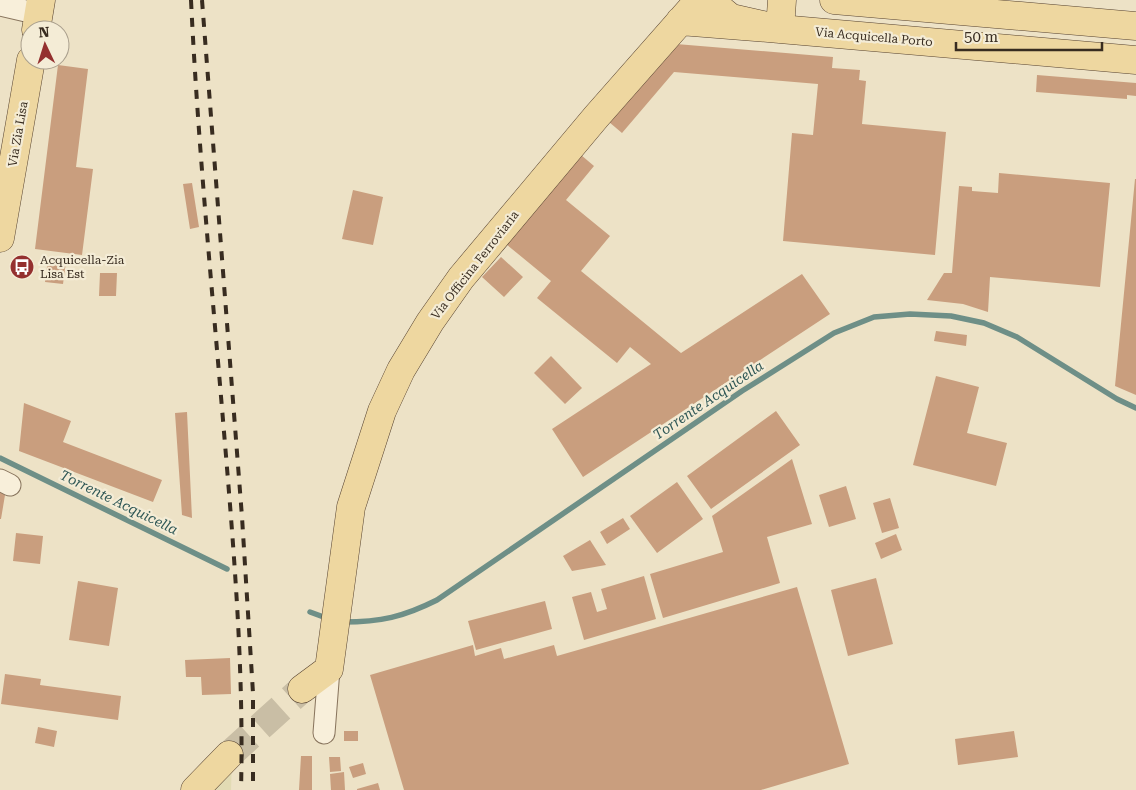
<svg xmlns="http://www.w3.org/2000/svg" width="1136" height="790" font-family="'Roboto Serif',serif">
<style>
.farmland{fill:#e2dbb4}
.lines{fill:none;stroke-linecap:round;stroke-linejoin:round}
.stream{stroke:#6e8f87;stroke-width:5.5}
.building{fill:#c99e7e}
.major-tunnel{stroke:#c9bea5;stroke-width:28;stroke-dasharray:28 14;stroke-linecap:butt}
.minor-casing{stroke:#88745d;stroke-width:23}
.major-casing{stroke:#564230;stroke-width:29}
.minor{stroke:#f8efda;stroke-width:21}
.major{stroke:#eed7a0;stroke-width:28}
.rail{stroke:#382c20;stroke-width:4;stroke-dasharray:9 9;stroke-linecap:butt}
.labels{text-anchor:middle;dominant-baseline:central;stroke-width:4.5;stroke-linejoin:round;paint-order:stroke}
.street-label{font-size:12px;fill:#382c20;stroke:#f4ecd6}
.poi-label{font-size:12px;fill:#382c20;stroke:#f4ecd6;text-anchor:start}
.water-label{font-size:14px;font-style:italic;fill:#305856;stroke:#f4ecd6}
</style>
<rect width="100%" height="100%" fill="#ede2c6"/>
<path class="farmland" d="M232 758 231 790H201Z"/>
<g class="lines">
<path class="stream" d="M0 458 227 569
M310 612 329 619
M343 622C381 622 403 617 437 600L742 391 834 333 874 317 910 314 951 316 984 323 1017 337 1117 399 1136 408"/>
</g>
<path class="building" d="M676 44 833 57 832 68 860 70 859 80 866 81 862 124 946 132 935 255 783 241 792 133 813 135 818 84 674 72 622 133 609 122Z
M58 65 88 69 76 167 93 169 82 255 35 249Z
M1037 75 1136 83V96L1127 95V99L1036 92Z
M581 155 594 166 566 200 610 236 581 271 681 353 802 274 830 314 583 477 552 429 651 364 630 347 617 363 537 298 551 281 506 244Z
M999 173 1110 183 1100 287 990 277 988 312 963 304 927 300 944 273H952L959 186 972 187V191L998 193Z
M1135 179H1136V395L1115 386Z
M192 183 199 227 190 229 183 184Z
M353 190 383 197 373 245 342 239Z
M501 257 523 277 504 297 482 277Z
M48 260 66 262 63 284 45 282Z
M100 273H117L116 296H99Z
M936 331 967 335 966 346 934 341Z
M551 356 582 388 565 404 534 373Z
M936 376 979 387 967 433 1007 443 996 486 913 465Z
M24 403 71 421 63 442 162 480 153 502 19 451Z
M776 411 800 445 711 509 687 476Z
M187 412 192 518 182 515 175 413Z
M792 459 812 524 767 537 780 583 663 618 650 574 723 552 712 516Z
M677 482 703 519 657 553 630 516Z
M0 486 6 489 1 519H0Z
M846 486 856 519 829 527 819 495Z
M890 498 899 528 882 533 873 503Z
M623 518 630 529 607 544 600 532Z
M16 533 43 536 40 564 13 561Z
M896 534 902 550 881 559 875 543Z
M590 540 606 565 572 571 563 556Z
M644 576 656 619 584 640 572 597 591 592 597 612 607 609 601 589Z
M876 578 893 644 848 656 831 590Z
M78 581 118 588 109 646 69 640Z
M797 587 849 764 761 790H404L370 675 473 645 475 656 501 648 504 659 554 645 557 656Z
M545 601 552 629 476 650 468 621Z
M230 658 231 694 202 695 201 677H186L185 660Z
M5 674 41 679 40 685 121 696 118 720 1 704Z
M38 727 57 731 54 747 35 743Z
M344 731H358V741H344Z
M1014 731 1018 757 958 765 955 739Z
M301 756H312V790H299Z
M329 757H340L341 771 330 772Z
M363 763 366 774 353 778 349 767Z
M344 772 345 790H331L330 774Z
M378 783 380 790H357V789Z"/>
<g class="lines">
<path class="major-tunnel" d="M229 755 302 689"/>
<defs>
<path id="minor" d="M0 5 39 14
M0 480 10 485
M324 733 329 669"/>
<path id="major" d="M709 0 731 18 780 29 1136 60
M834 0 1136 26
M680 21 780 29 782 0
M36 30 41 0
M0 238 31 60
M302 689 329 669 351 507 382 411 401 370 430 322 461 278 596 117 699 0
M195 790 229 755"/>
</defs>
<use href="#minor" class="minor-casing"/>
<use href="#major" class="major-casing"/>
<use href="#minor" class="minor"/>
<use href="#major" class="major"/>
<path class="rail" d="M191 0C198 144 212 288 224 432 234 551 244 671 241 790
M202 0 242 517 253 693V790"/>
</g>
<defs>
<symbol id="bus-disc" viewBox="-11 -11 22 22"><circle r="9.5" fill="#94302f" stroke="#f4ecd6"/><path d="M-5-6H5V4H4V6H2V4H-2V6H-4V4H-5ZM-3.5-4V0h7V-4ZM-3.5 1.2v1.5H-2V1.2ZM2 1.2v1.5H3.5V1.2Z" fill="#fff"/></symbol>
</defs>
<g fill-rule="evenodd">
<use href="#bus-disc" x="8" y="253" width="28" height="28"/>
</g>
<g class="labels">
<g class="street-label">
<text transform="translate(874 37) rotate(5)">Via Acquicella Porto</text>
<text transform="translate(18 134) rotate(-80)">Via Zia Lisa</text>
<text transform="translate(475 265) rotate(-52)">Via Officina Ferroviaria</text>
</g>
<g class="poi-label">
<text x="40" y="260">Acquicella-Zia<tspan x="40" dy="14">Lisa Est</tspan></text>
</g>
<g class="water-label">
<text transform="translate(708 400) rotate(-34)">Torrente Acquicella</text>
<text transform="translate(119 502) rotate(26)">Torrente Acquicella</text>
</g>
</g>
<g transform="translate(45 45) rotate(356)"><circle r="24" fill="#f4ecd6" stroke="#a99f8d"/>
<path d="M0-4L9 19L0 12L-9 19Z" fill="#94302f"/>
<text y="-8" font-size="14" font-weight="bold" text-anchor="middle" fill="#382c20">N</text>
</g>
<path d="M956 42v8h146v-8" fill="none" stroke="#382c20" stroke-width="2.5"/>
<text x="964" y="42" font-size="15" fill="#382c20" stroke="#f4ecd6" stroke-width="4" paint-order="stroke">50 m</text>
</svg>
